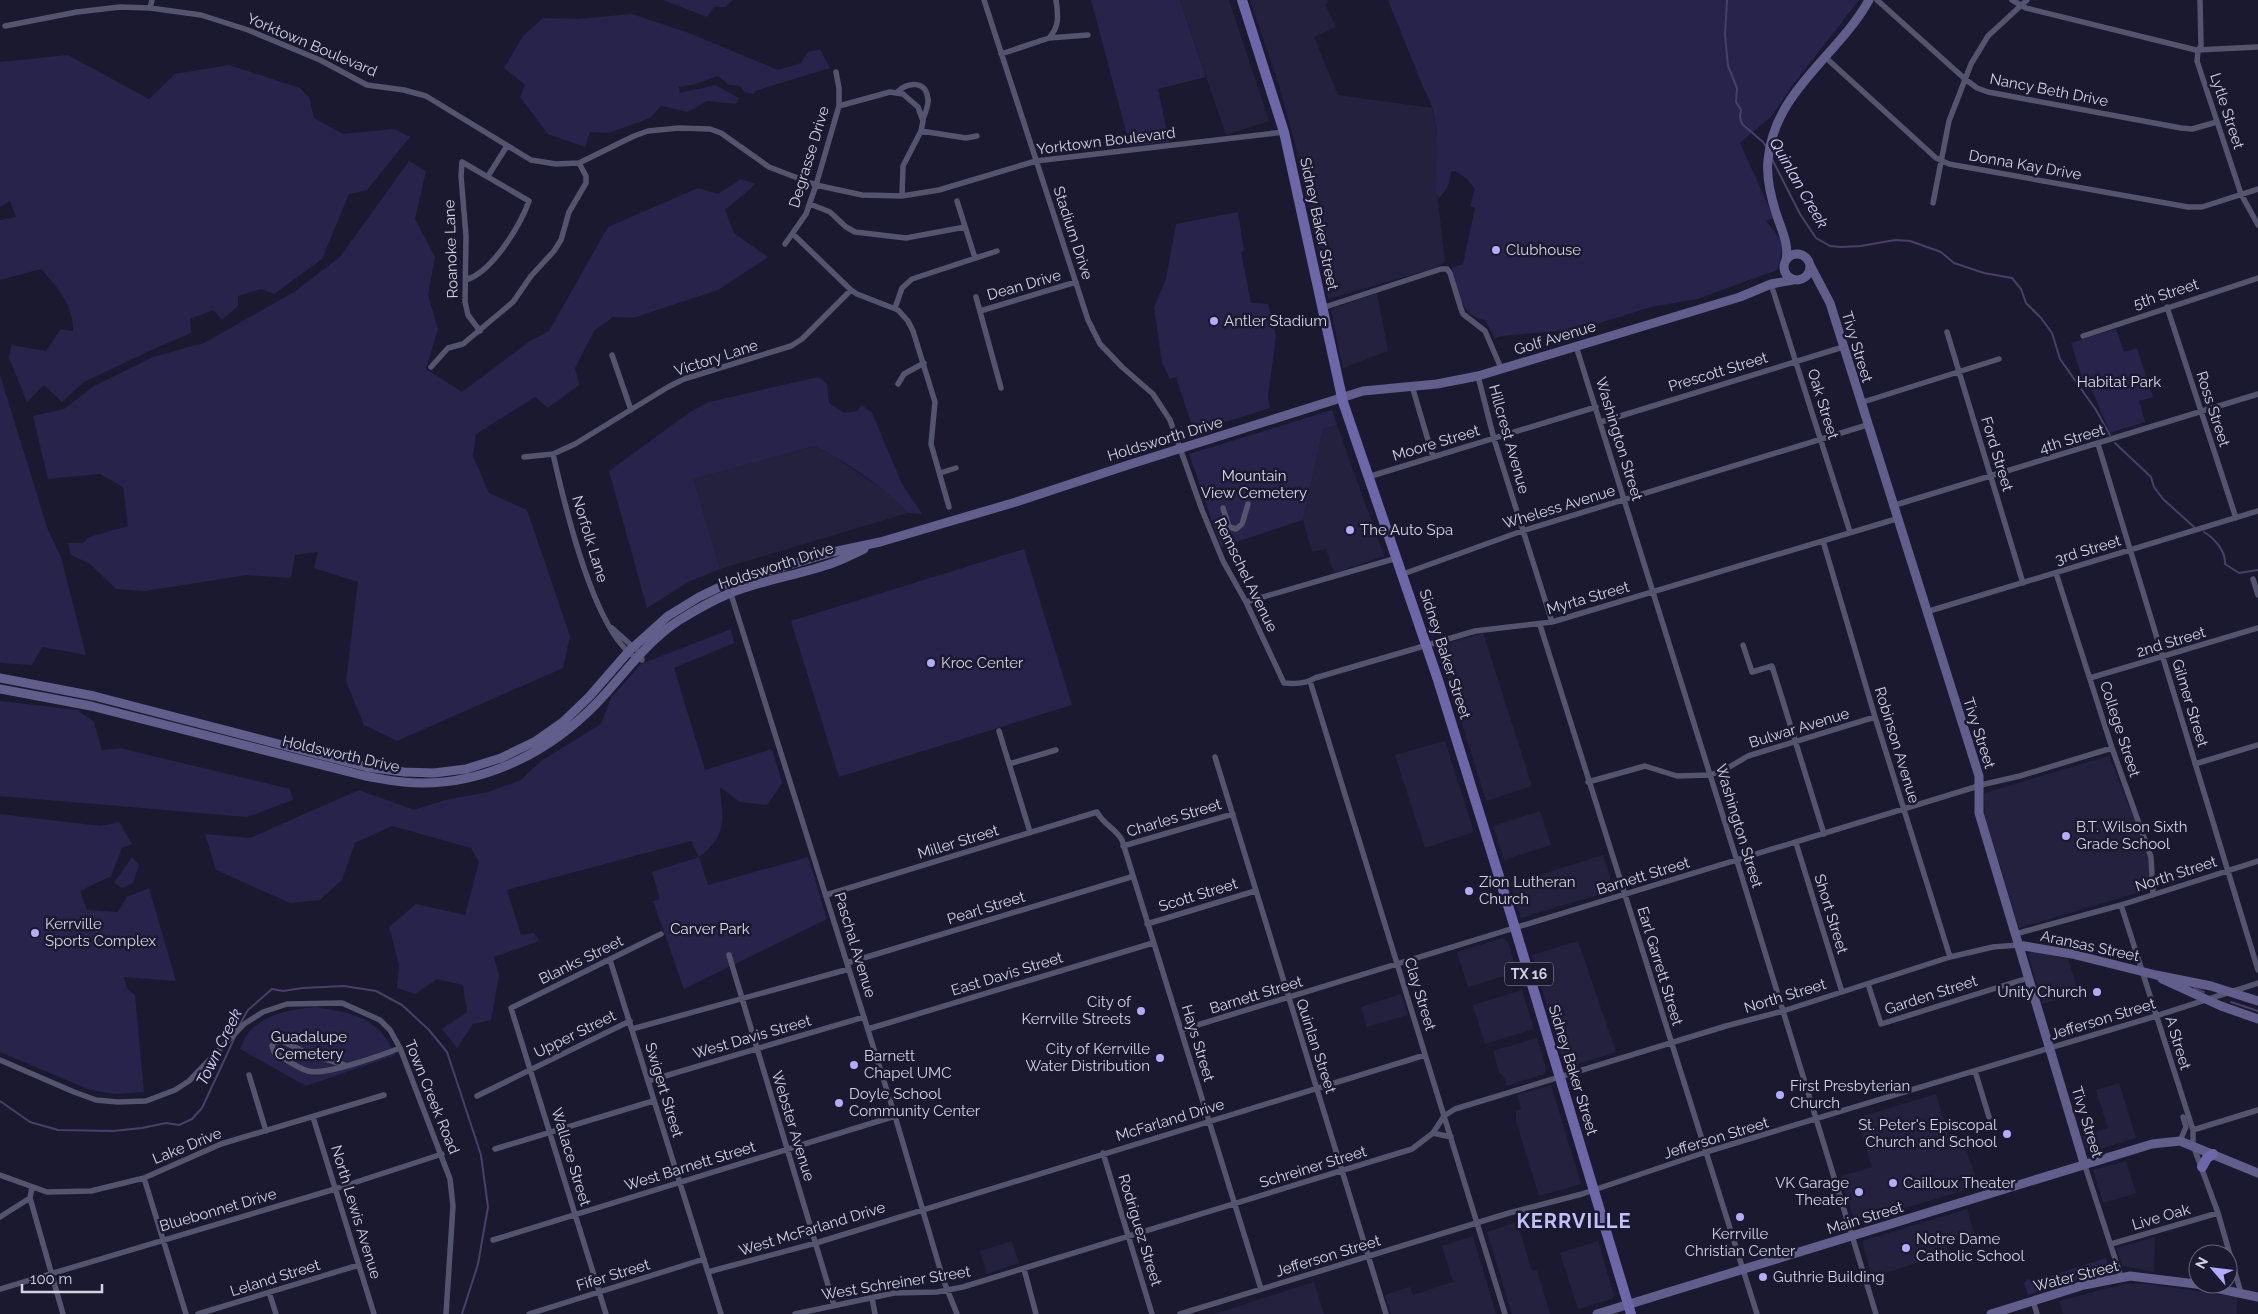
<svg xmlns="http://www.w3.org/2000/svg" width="2258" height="1314" font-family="Raleway,sans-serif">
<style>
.built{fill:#24213f}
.green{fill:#27234a}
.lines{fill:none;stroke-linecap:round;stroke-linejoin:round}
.stream{stroke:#493f68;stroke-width:2}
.street{stroke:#55546f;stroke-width:5.5}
.secondary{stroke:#615e8c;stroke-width:9}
.primary{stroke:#6d67a9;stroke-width:10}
.poi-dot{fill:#b1adfa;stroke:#1b1930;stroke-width:2}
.labels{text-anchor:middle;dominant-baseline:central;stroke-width:5;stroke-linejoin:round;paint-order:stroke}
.shield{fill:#1b1930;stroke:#9c9bad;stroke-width:1}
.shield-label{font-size:14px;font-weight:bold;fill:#d3d3e3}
.street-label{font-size:15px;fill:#d3d3e3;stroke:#1b1930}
.poi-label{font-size:15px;fill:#d3d3e3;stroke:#1b1930;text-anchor:start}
.park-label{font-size:15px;fill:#dcdbef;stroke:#1b1930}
.water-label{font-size:16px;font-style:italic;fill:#d9d8ff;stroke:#1b1930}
.district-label{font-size:20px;font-weight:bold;letter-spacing:1px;fill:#c2c0f9;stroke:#1b1930}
</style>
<rect width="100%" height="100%" fill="#1b1930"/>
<path class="built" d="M1180 0H1229L1269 121 1226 135Z
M1250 0H1327L1328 2 1325 4 1336 27 1314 37 1338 95 1432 108 1437 137V192L1445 262 1435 268 1328 299 1296 148 1280 88Z
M1377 293 1388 351 1343 368 1331 311 1334 308Z
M1337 425 1384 556 1334 573 1326 549 1312 552 1303 520 1323 429Z
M814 446 832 455 885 491 897 501 908 513 720 569 692 479Z
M1483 633 1532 786 1486 801 1438 646Z
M1445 741 1474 832 1425 848 1395 755Z
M2109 756 2149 856 2150 889 2019 928 1985 816 1984 793Z
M1540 811 1551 845 1504 860 1493 826Z
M1603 855 1614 890 1521 918 1511 884Z
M1503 938 1508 942 1517 972 1468 987 1457 952Z
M1578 941 1616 1052 1569 1067 1564 1063 1532 955Z
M2031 951 2068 959 2079 993 2043 1004 2028 955Z
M1522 990 1534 1029 1485 1044 1473 1005Z
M1401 994 1408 1015 1367 1027 1361 1007Z
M1537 1038 1546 1068 1544 1074 1507 1086 1504 1077 1499 1072 1493 1051Z
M2119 1083 2136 1138 2088 1153 2082 1136 2108 1128 2096 1090Z
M1551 1085 1581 1184 1539 1196 1516 1121V1111L1521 1109 1517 1095Z
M1936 1094 1950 1141 1962 1138 1979 1186 1855 1223 1841 1176 1872 1167 1857 1118Z
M2126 1161 2136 1193 2103 1203 2093 1170Z
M1967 1209 1974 1233 1946 1243 1949 1253 1872 1277 1862 1241Z
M1517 1222 1532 1271 1537 1270 1550 1314H1512L1487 1232Z
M1473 1236 1496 1314H1391L1385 1295 1410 1287 1413 1295 1453 1282 1442 1246Z
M2155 1237 2154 1272 2122 1266 2117 1248Z
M1012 1241 1019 1263 987 1274 980 1251Z
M1598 1241 1614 1296 1612 1299 1578 1309 1560 1253Z
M1314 1282 1324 1314H1214Z
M2124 1284H2148L2237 1297V1314H2063L2059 1301Z"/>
<path class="green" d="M663 0H733L725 7H714L707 17Z
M1091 0H1180L1206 77 1158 89 1169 142 1130 146Z
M1388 0H1859L1792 86 1772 116 1740 143 1774 218 1766 221C1784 243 1785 242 1777 270L1697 299 1651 307 1580 329 1501 336 1495 339 1485 320C1459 316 1458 290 1452 268L1463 264 1475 208 1470 206 1475 189 1467 179 1455 171 1451 172C1450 183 1447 190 1439 198L1436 191C1436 156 1442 118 1423 87Z
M632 14 689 33 778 70 801 63 807 53 820 49 830 68 755 91 754 94 745 92 740 86 729 85 718 76 696 84 679 87 680 93C692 89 702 89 715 85L739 98 736 104 707 101 688 112 661 106 650 118 609 133 590 132 585 147 548 134 520 97 525 85 504 68 523 36 543 18 578 19Z
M68 55 149 99 175 74 229 65 300 88 309 97 314 118 343 134 394 129 410 137 367 190 349 194 322 259 274 294 261 289 238 296V306L222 320 213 310 190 319 191 333 158 347 84 382 62 402 44 385 27 402 9 358 11 345 46 351 61 329 73 331C74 305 57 287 41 269L0 280V220L16 217 10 201 0 207V62Z
M409 161 426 171 415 219 435 257 428 295 438 329 426 369 462 392 530 341 549 331 608 227 698 188 718 194 741 179 756 184 725 210 734 233 768 257 718 290 633 318 613 317 594 331 575 368 579 385 548 408 535 397 476 434 473 456 489 493 527 510 570 636 563 668 397 741 364 725 346 681 358 582 314 568 318 552 295 555 291 578 247 575 145 591 116 589 90 564 71 555 68 543H83L89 537 128 526 123 487 100 474 48 479 33 416 64 409 94 386 153 357 204 343 294 292 340 257Z
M1238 212 1244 251 1241 252 1251 303 1268 304 1276 336 1268 397 1270 408 1194 432 1176 377 1170 379 1162 363 1154 307 1166 279 1176 224Z
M2116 329 2124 352 2137 348 2153 397 2139 401 2145 422 2110 433 2092 390 2082 378 2071 343Z
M0 375 48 530 61 557 86 655 42 647 32 665 0 663Z
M818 377 827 383 829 403 845 413 857 411 862 405 872 413 902 484 922 514 908 513C887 489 843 459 814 446L693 479 720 569 688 582 647 608 609 471 690 412 709 402Z
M1332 410 1337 425 1323 429 1303 520 1221 547 1189 454Z
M1024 549 1072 705 839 777 791 621Z
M731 629 734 643 674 668 705 770 772 749 782 783 767 805 740 802 720 787C723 819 728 835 699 857L708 885 808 857 827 919 684 989 653 901 660 899 652 872 699 857 691 841 507 890 521 935 534 933 539 941 494 957 499 976 491 1020 473 1024 457 1048 442 1029 467 1012 463 985 437 979 415 994 397 988 399 965 389 927 416 904 465 915 479 862 471 848 392 826 355 843 342 880 320 900 290 903 216 870 205 834 250 838 359 790 414 810 445 800 488 792 521 780 541 761 601 724 611 698 641 664Z
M0 701 77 710 94 722 102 750 120 748 290 789 293 800 247 817 0 796Z
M0 814 101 826 119 822 132 844 122 848 111 876 80 891 87 910 118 912 127 897 149 888 176 981 124 977 127 988 135 995 144 1092 114 1094 90 1090 0 1052Z
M132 857 139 865 133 883 122 888 114 883Z
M317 1007C356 1014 377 1017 396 1055L306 1086 240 1049C243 1043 245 1036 250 1031 266 1013 294 1009 317 1007Z
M2106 1258 2109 1271 2028 1295 2024 1283 2028 1279 2035 1281Z"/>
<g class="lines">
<path class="stream" d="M1727 0 1725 35 1728 66 1737 88 1736 102 1741 110 1740 117 1742 124 1763 142 1767 148
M1772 159 1800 214 1816 238 1830 246 1841 247 1861 246 1895 240 1910 241 1941 252 1954 263 1984 273 2012 278 2021 289 2026 303 2041 318 2052 333 2060 359 2096 410 2110 435
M2115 443 2151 477 2154 487 2163 499 2194 527
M2204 532C2214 538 2226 551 2225 564L2239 573 2258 570
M2194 988 2204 992
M2231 1002 2258 1011
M238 1027 248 1010 272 989 283 991 303 988 344 986 376 991 402 1005 429 1030 447 1052 481 1155 488 1207 478 1264 462 1314
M0 1101 30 1122 58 1130 113 1131 142 1128 166 1123 179 1125 192 1119 202 1108 235 1037"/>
<path class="street" d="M984 0 1088 320 1100 344 1122 367 1153 394 1170 420 1202 510 1223 561 1246 602 1284 683C1294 684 1306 684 1315 678L1475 631 1552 622 1896 519
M1877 0 1965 79 1977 88 1988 92 2181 128 2192 129 2217 122
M2012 0 2026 8 2196 50 2258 47
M2200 0 2201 45 2198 52 2197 61 2241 194 2258 225
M150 8 152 0
M5 26 77 12 120 7 150 8 201 15 248 30 320 60 367 85 404 90 426 96 531 160 556 164 579 163 634 136 648 131 679 128 710 129 721 133 769 167 816 185 862 195 902 196 939 190 1036 161 1284 132
M1049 38 1088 35
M1001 54 1049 38C1060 26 1058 15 1056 0
M1825 57 1936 158 1949 164 2188 207H2202L2258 189
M897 92C908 82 926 80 928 99 929 105 925 113 923 119
M839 106 890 92 903 94 918 107 923 121 921 131 903 166 902 196
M921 131 966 138 977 136
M488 176 507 146
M957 201 975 258
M1933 203 1949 121 1971 64 1988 36 2027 0
M810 204 830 212 846 227 855 232 906 238 965 227
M793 234 851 290 857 294 898 310 908 321 913 331 935 402 931 444 949 507
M785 244 806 214 816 185 839 106V88L836 72
M466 280C492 272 520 226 529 201L462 162 461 176 466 236 465 302 468 315 480 331
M1771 284 1850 532
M976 297 1001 388
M2167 307 2236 518
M895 308 902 288 912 279 997 251
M1322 308 1441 269H1447L1450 273 1461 309 1463 314 1485 331 1501 368
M980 311 1076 282
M1947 332 2023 583
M2083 336 2258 278
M1576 346 1737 861 1876 1314
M612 355 631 410
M431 367 448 348 463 344 513 302 531 276 554 251 561 240 569 212 586 183V176L579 163
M1478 376 1494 439 1552 622
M898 384 904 374 924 363
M1412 386 1433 457
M1860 403 1999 359
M1601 422 1843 347
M2098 444 2258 970
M553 454C563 498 596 646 642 660L641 654 612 628
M524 457 553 454 575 444 668 387 684 379 791 346 802 339 851 290
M940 473 956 468
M1368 477 1596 407
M1892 506 2258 394
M1223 508 1229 527 1236 529 1242 524 1248 504
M1823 541 1875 717 1950 957
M2056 573 2112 748 2151 857 2153 894
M1403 574 1522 531 1867 425
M2253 579 2258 595
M730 591 895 1116 943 1279 957 1314
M1246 602 1397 558
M1926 612 2258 511
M1540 625 1757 1314
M1743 645 1752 672 1772 666 1824 834
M2090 678 2258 628
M1310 681 1505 1314
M999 731 1030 832
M1215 757 1386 1314
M1009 764 1056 750
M2195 764 2258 745
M1588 782 1645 766 1677 776 1710 775 1726 769 1748 756 1875 717
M1796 843 1842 992
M1123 846 1233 814
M826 895 1097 812C1103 824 1115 828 1122 840L1261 1289
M2121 905 2193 1130V1145L2218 1213 2241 1293
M1147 924 1255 891
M2015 934 2121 905 2258 861
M729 955 834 1305
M610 960 721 1314
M847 963 1131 877
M1868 984 1881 1024 2028 978
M632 1029 849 969
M868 1029 1153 943
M1181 1030 1985 784 2020 776 2112 748
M0 1060 74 1092 96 1100 118 1102 146 1101 175 1090 189 1081 244 1024 263 1012 287 1004 342 1003 380 1020 390 1030 400 1048 450 1179 453 1206 446 1314
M345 1065 309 1054 282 1041 275 1042 272 1046 274 1052C284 1058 297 1068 308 1071 325 1076 382 1055 400 1048
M1975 1071 1989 1117
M249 1075 266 1131
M648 1081 864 1017
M477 1096 630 1021
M313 1117 374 1314
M2193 1130 2258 1110
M1433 1133 1451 1137
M2180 1141 2186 1127 2183 1117
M495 1149 653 1101
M1103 1153 1152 1314
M2084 1163 2121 1277
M0 1175 47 1192 91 1191 144 1178 221 1144 384 1095
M144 1178 186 1314
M32 1187 30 1198 63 1314
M0 1217 30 1198
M493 1240 895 1116
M2111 1244 2218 1213
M1024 1269 1036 1314
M708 1272 816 1243 1425 1055
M0 1289 335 1189 442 1154
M269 1292 276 1314
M872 1298 875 1314
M2033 1301 2037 1314
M198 1314 359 1265
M529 1314 704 1259
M606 1314 511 1008 661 934
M795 1314 894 1293 937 1292 963 1287 1412 1149 1433 1133 1444 1116 1455 1109 1726 1026 1783 1011 1950 957 1993 947 2018 945
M1180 1314 1509 1213 1582 1194 1706 1152 2156 1016 2258 983"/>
<path class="secondary" d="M1784 267a13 13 0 1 1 26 0a13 13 0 1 1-26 0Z
M1786 260C1789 244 1782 231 1777 216 1771 198 1766 179 1768 160 1774 91 1838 56 1869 0
M1810 265 1830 303 1979 776V813L2084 1163
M0 678 94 696 367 767 404 772 434 773 466 769 501 758 536 741 563 722 589 697 629 651 668 616 699 597 728 583 833 552 880 542 1016 502 1131 464 1363 391 1437 384 1478 376 1740 297 1771 284 1793 280
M0 689 91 706 365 776C377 778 390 781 403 782 476 789 545 756 596 704 623 676 645 643 678 621 694 611 711 601 728 594 762 580 799 575 833 563 844 559 854 554 864 549
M2018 945 2072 954 2156 975 2211 986 2258 1001
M2162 979 2221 1006 2258 1019
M1597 1314 2152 1144 2180 1141 2258 1173
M1991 1314 2084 1285 2130 1276 2196 1284 2258 1297"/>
<path class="primary" d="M1242 0 1284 132 1343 402 1438 680 1515 928 1631 1314
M2202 1167 2207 1158 2213 1154"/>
</g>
<g class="poi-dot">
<circle cx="1496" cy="250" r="5"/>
<circle cx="1214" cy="321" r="5"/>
<circle cx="1350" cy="530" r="5"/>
<circle cx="931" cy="663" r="5"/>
<circle cx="2066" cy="836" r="5"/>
<circle cx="1469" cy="891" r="5"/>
<circle cx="35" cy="933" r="5"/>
<circle cx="2097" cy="992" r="5"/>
<circle cx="1141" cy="1011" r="5"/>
<circle cx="1160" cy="1058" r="5"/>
<circle cx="854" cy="1065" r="5"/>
<circle cx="1780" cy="1095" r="5"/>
<circle cx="839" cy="1103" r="5"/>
<circle cx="2007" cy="1134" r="5"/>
<circle cx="1893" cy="1183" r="5"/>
<circle cx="1859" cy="1192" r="5"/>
<circle cx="1740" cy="1217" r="5"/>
<circle cx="1906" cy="1248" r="5"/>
<circle cx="1763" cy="1277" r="5"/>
</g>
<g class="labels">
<rect class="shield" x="1505" y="962.5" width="48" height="23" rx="4"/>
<g class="shield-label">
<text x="1529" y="974">TX 16</text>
</g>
<g class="street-label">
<text transform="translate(312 45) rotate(23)">Yorktown Boulevard</text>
<text transform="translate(2049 90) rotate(11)">Nancy Beth Drive</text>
<text transform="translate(2227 111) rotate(72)">Lytle Street</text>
<text transform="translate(1106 141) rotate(-7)">Yorktown Boulevard</text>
<text transform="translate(809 157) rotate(-73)">Degrasse Drive</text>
<text transform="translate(2025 165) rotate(10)">Donna Kay Drive</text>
<text transform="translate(1319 224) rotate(78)">Sidney Baker Street</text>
<text transform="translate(1073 233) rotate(72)">Stadium Drive</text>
<text transform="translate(451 249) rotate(-92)">Roanoke Lane</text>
<text transform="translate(1024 285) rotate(-16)">Dean Drive</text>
<text transform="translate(2166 294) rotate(-18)">5th Street</text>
<text transform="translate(1555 338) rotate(-17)">Golf Avenue</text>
<text transform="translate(1857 347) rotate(73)">Tivy Street</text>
<text transform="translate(716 358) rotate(-18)">Victory Lane</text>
<text transform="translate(1718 372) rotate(-17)">Prescott Street</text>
<text transform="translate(1823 404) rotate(73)">Oak Street</text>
<text transform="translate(2213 409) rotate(72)">Ross Street</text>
<text transform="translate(1165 439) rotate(-17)">Holdsworth Drive</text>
<text transform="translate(1509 439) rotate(74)">Hillcrest Avenue</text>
<text transform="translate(1619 439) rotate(73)">Washington Street</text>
<text transform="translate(2072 439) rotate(-17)">4th Street</text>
<text transform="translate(1436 443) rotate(-17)">Moore Street</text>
<text transform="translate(1997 454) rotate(73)">Ford Street</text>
<text transform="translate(1559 507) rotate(-17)">Wheless Avenue</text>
<text transform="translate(590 539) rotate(73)">Norfolk Lane</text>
<text transform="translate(2088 550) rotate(-17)">3rd Street</text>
<text transform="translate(776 566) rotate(-18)">Holdsworth Drive</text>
<text transform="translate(1246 575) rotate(64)">Remschel Avenue</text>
<text transform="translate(1588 598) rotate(-16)">Myrta Street</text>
<text transform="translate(2171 642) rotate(-17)">2nd Street</text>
<text transform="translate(1445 654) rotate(72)">Sidney Baker Street</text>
<text transform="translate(2190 703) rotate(73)">Gilmer Street</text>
<text transform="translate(1799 728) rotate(-17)">Bulwar Avenue</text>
<text transform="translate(2120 729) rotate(72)">College Street</text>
<text transform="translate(1979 733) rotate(72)">Tivy Street</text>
<text transform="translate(1897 745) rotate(73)">Robinson Avenue</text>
<text transform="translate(341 754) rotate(13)">Holdsworth Drive</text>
<text transform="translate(1174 818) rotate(-17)">Charles Street</text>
<text transform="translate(1739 826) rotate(73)">Washington Street</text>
<text transform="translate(958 842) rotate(-17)">Miller Street</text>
<text transform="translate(2176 874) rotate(-18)">North Street</text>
<text transform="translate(1643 876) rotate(-17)">Barnett Street</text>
<text transform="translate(1198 895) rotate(-17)">Scott Street</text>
<text transform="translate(986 908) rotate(-17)">Pearl Street</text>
<text transform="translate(1831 914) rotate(73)">Short Street</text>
<text transform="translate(855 945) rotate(73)">Paschal Avenue</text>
<text transform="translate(2090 946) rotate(12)">Aransas Street</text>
<text transform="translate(581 960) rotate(-26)">Blanks Street</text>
<text transform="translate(1660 966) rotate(73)">Earl Garrett Street</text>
<text transform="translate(1007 974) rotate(-17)">East Davis Street</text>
<text transform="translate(1420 994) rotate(73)">Clay Street</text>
<text transform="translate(1256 995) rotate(-17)">Barnett Street</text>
<text transform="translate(1931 995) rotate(-18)">Garden Street</text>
<text transform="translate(1785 996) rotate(-17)">North Street</text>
<text transform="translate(2103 1019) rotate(-17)">Jefferson Street</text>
<text transform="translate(575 1034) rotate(-26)">Upper Street</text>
<text transform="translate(752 1037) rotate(-16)">West Davis Street</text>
<text transform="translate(1198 1043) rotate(73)">Hays Street</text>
<text transform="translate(2178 1043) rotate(73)">A Street</text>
<text transform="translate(1316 1046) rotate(72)">Quinlan Street</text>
<text transform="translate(1573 1070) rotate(73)">Sidney Baker Street</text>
<text transform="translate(664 1090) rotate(73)">Swigert Street</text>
<text transform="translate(432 1097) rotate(68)">Town Creek Road</text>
<text transform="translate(1170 1120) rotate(-17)">McFarland Drive</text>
<text transform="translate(2087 1122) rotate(73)">Tivy Street</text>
<text transform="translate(793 1126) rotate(73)">Webster Avenue</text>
<text transform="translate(1716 1138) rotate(-17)">Jefferson Street</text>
<text transform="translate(187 1146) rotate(-22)">Lake Drive</text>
<text transform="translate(571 1157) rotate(73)">Wallace Street</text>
<text transform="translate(690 1166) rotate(-17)">West Barnett Street</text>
<text transform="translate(1313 1167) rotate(-17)">Schreiner Street</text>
<text transform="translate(218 1210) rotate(-16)">Bluebonnet Drive</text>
<text transform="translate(356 1212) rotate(73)">North Lewis Avenue</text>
<text transform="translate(2161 1217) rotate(-16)">Live Oak</text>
<text transform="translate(1865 1218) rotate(-17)">Main Street</text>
<text transform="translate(812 1229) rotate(-17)">West McFarland Drive</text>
<text transform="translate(1140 1230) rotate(73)">Rodriguez Street</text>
<text transform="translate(1328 1256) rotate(-17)">Jefferson Street</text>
<text transform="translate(613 1275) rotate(-17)">Fifer Street</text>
<text transform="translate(2076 1276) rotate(-14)">Water Street</text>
<text transform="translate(275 1278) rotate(-17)">Leland Street</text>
<text transform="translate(896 1283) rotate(-9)">West Schreiner Street</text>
</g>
<g class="poi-label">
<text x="1506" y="250">Clubhouse</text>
<text x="1224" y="321">Antler Stadium</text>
<text x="1360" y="530">The Auto Spa</text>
<text x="941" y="663">Kroc Center</text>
<text x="2076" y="827">B.T. Wilson Sixth<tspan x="2076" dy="17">Grade School</tspan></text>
<text x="1479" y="882">Zion Lutheran<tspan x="1479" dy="17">Church</tspan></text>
<text x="45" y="924">Kerrville<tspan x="45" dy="17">Sports Complex</tspan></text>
<text x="2087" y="992" text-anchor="end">Unity Church</text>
<text x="1131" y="1002" text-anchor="end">City of<tspan x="1131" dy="17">Kerrville Streets</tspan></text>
<text x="1150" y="1049" text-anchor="end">City of Kerrville<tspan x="1150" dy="17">Water Distribution</tspan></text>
<text x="864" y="1056">Barnett<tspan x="864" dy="17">Chapel UMC</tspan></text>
<text x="1790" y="1086">First Presbyterian<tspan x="1790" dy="17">Church</tspan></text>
<text x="849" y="1094">Doyle School<tspan x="849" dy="17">Community Center</tspan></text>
<text x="1997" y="1125" text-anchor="end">St. Peter's Episcopal<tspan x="1997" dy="17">Church and School</tspan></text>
<text x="1849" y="1183" text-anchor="end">VK Garage<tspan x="1849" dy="17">Theater</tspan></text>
<text x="1903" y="1183">Cailloux Theater</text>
<text x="1740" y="1234" text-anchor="middle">Kerrville<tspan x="1740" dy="17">Christian Center</tspan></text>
<text x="1916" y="1239">Notre Dame<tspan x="1916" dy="17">Catholic School</tspan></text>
<text x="1773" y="1277">Guthrie Building</text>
</g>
<g class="park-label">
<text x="2119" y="382">Habitat Park</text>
<text x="1254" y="476">Mountain<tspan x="1254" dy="17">View Cemetery</tspan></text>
<text x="710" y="929">Carver Park</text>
<text x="309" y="1037">Guadalupe<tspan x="309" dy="17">Cemetery</tspan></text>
</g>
<g class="water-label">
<text transform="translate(1799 183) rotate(60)">Quinlan Creek</text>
<text transform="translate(219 1047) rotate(-64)">Town Creek</text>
</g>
<g class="district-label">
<text x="1574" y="1221">KERRVILLE</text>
</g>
</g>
<g transform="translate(2213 1269) rotate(298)"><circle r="24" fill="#1b1930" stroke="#656378"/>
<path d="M0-4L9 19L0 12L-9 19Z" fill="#b1adfa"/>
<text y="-8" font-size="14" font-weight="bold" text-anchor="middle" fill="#d3d3e3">N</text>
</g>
<path d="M22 1284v8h80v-8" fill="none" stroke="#d3d3e3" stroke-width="2.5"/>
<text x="30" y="1284" font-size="15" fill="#d3d3e3" stroke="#1b1930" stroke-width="4" paint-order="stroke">100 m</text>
</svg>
